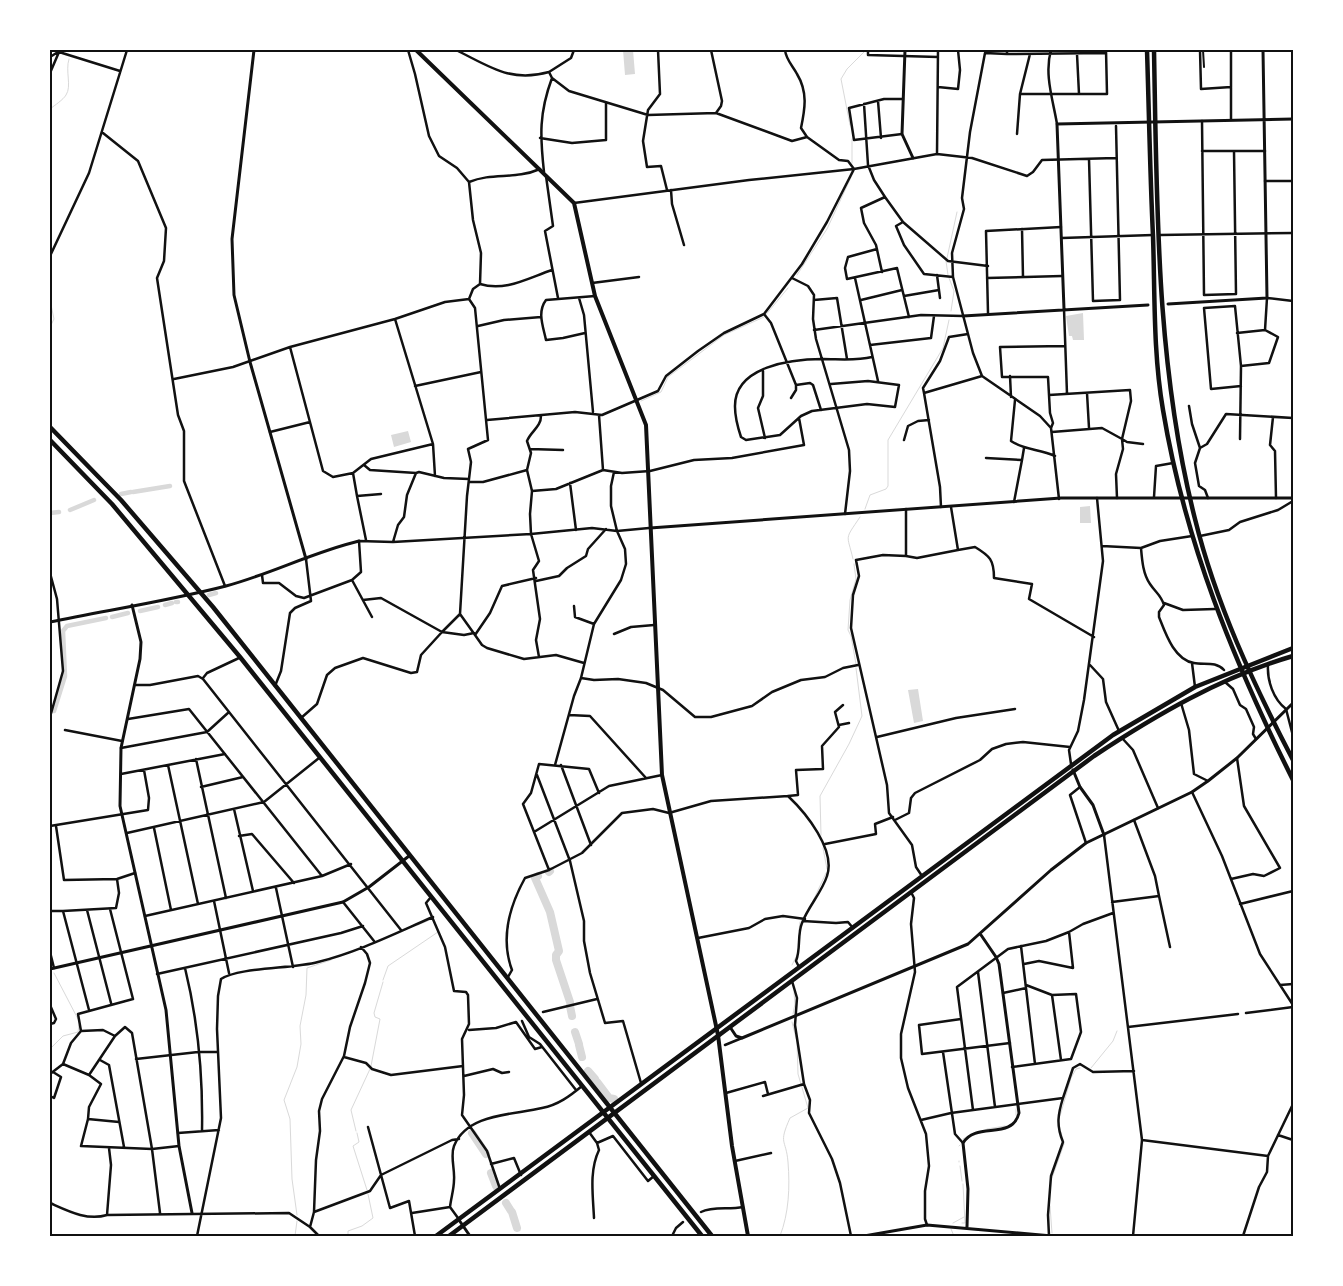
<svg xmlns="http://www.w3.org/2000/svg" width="1343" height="1286" font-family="'Sofia Sans Condensed',sans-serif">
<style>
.water{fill:#d9d9d9}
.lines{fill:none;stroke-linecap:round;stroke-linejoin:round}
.stream{stroke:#d9d9d9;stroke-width:1}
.canal{stroke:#d9d9d9;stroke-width:4.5}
.river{stroke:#d9d9d9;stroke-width:8}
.pedestrian{stroke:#111;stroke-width:2}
.minor{stroke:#111;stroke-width:2.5}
.tertiary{stroke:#111;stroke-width:3}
.secondary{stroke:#111;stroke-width:4}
.primary{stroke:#111;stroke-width:4.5}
.trunk{stroke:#111;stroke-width:4.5}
.neatline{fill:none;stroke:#111;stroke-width:2}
</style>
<rect width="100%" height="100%" fill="#fff"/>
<path class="water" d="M623 50H633L635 74 625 75Z
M1083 313 1084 340H1073L1072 336H1069L1066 316Z
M408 431 411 442 394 447 391 435Z
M1090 506 1091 523H1080V507Z
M918 689 923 721 914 723 908 690Z"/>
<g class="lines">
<path class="stream" d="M50 109C55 105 63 100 66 95 72 86 65 71 69 59
M850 125 841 79 847 69 866 50
M852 163V139
M947 258 957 212
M946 261 948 275
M797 275 827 229 854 171
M949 278 954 291 951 311
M50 300 54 319 50 327
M641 401 661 392 668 377 724 335 764 317 788 288
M865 509 870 495 886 489 888 486V440L943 348 949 320
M853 559C847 533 844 541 860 517
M854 564 856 579 850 600 848 630 851 636 856 664
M821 835 820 796 849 744 862 716 856 668
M823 848 827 869
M813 901 826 873
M418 925 432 919
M799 931 800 922
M792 965 797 955
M54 973 78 1019
M383 980 388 966 438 932
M793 1014 795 1004 794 992
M50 1049 63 1036 78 1032 79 1025
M371 1066 380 1019 375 1017 374 1013 383 982
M1091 1068 1113 1041 1117 1031
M1016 1109V1115
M1060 1116 1071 1078 1076 1069 1080 1068
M987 1129 1005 1126
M356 1131 351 1110 370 1069
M357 1133 359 1142 353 1146 367 1190
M963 1139 976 1132
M959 1146 960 1145
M959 1161V1162
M960 1166 962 1181
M1052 1178 1064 1144 1061 1132
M1050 1206 1052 1233
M297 1215 292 1179 290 1119 284 1100 297 1067 301 1044 300 1026 306 995 307 968 331 960
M953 1223 964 1217
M962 1223H965L963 1184
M951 1229 954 1236
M295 1236 297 1221
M348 1236V1231L362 1226 373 1218 368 1194
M780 1236C789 1213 790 1187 788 1162 786 1138 778 1145 790 1118L808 1108 798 1074 797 1042 792 1022"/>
<path class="canal" d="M133 492 170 486
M121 494 131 492
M70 510 94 500
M50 513 59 512
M209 595 216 593
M176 602H178
M165 605 172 603
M140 611 158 607
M112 617 128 613
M54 711 65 676 63 631 67 626 106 618"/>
<path class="river" d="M549 872 550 871
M538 876 535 878 550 912 559 951 556 955V960L570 1002
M570 1006 572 1016
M575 1032 579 1044
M579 1045 582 1057
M588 1071 595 1079
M597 1082 609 1098 614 1099
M472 1133 486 1154
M491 1173 496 1186
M506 1203 511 1211
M512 1212 517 1228"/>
<path class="pedestrian" d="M1203 50 1204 67"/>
<path class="minor" d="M408 50 415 74 429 136 439 156 457 168 469 182 473 220 481 253 480 284 473 289 469 299
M456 50C489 66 510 83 549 72
M574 50 571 58 549 72 552 78 569 91 648 115 716 113 792 141 807 137 839 160 848 161 854 169 937 154 972 158 1027 176 1033 172 1042 160 1116 158
M658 50 660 94 648 110 643 141 647 167 661 166 667 190
M711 50 722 101 721 106 716 113
M785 50C786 60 793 66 797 74 808 92 805 109 801 128L807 137
M868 50V55L938 57
M1007 50V54L1106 53
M1051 50C1044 74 1053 100 1057 124
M1200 50 1201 89 1231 87
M1231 50V119
M59 52 120 71
M1007 54 985 53 970 132 962 198 964 209 952 253 953 277 973 353 982 376 1040 416 1051 428 1059 499
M1077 54 1079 94
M50 57 58 52
M50 73 59 52
M938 87 958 89 960 70 958 50
M1020 94 1030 54
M878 101 881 138
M864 104 868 165 874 180 885 197 861 208 864 223 876 245 882 272
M1202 121 1204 295 1236 294 1234 151
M103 133 138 161 166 228 164 261 157 278 178 415 184 431V481L225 586
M902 134 854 140 849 108 884 99H903
M1017 134 1020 94H1107L1106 50
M540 138 572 143 606 140V103
M1202 151H1265
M937 154 938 50
M1089 159 1093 301 1120 300 1116 126
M544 172C540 136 539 113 552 78
M546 176 553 226 545 231 558 298
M1265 181H1293
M469 182C493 172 515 180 540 169
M671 190 672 204 684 245
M885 197 903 222 948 261 988 266
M574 203 749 180 854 169
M903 222 896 226 904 245 924 274 953 277
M1022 229 1023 277
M1160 235 1293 233
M1062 238 1153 235
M877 249 848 257 845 268 847 279 897 268 909 317
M50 256 89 173 127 50
M937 275 940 298
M792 278 808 286 814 295 813 319 816 339 849 450 850 471 845 514
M855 278 878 381
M987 278 1062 276
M592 283 639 277
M480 284C505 292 528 278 552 270
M904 296 939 290
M579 298 584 315 593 412
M814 300 837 298 847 359
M861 300 902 290
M1064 309 1067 394
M988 313 986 231 1061 227
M764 314 771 323 796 385V390L791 398
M395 319 445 302 469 299 475 308 488 440 468 449 471 462 467 496 460 614 475 635 490 613 502 586 536 578
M478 326 504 320 541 317
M814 330 921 315 963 316
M1265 330 1267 298 1293 301
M585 333 563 338 546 340C543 326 537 312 546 300L595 296
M1237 333 1265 330 1278 337 1269 363 1241 366
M870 345 931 338 934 316
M763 371V396L758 408 765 438
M1010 376 1011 397
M174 379 233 367 290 347 395 319 433 444 371 459 353 473 333 477 323 471 290 347
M831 384 868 381 899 385 895 407 867 404 812 411 801 416 780 435 746 440 741 437C738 428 735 417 735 407 734 366 792 359 823 359 839 359 856 361 872 357
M796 385 810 383 813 385 821 410
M415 386 481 372
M924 393 923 388 940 361 949 337 968 334
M1087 393 1089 428
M1049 395 1130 390 1131 401 1122 439 1127 442 1143 444
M1015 400 1011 441C1024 450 1040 449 1055 456
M1189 406 1192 424 1200 448 1195 463 1199 486 1205 490 1208 498
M1273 417 1270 445 1275 451 1276 498
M487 420 575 412 602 415 658 391 666 376 698 351 724 333 764 314 802 264 827 222 854 169
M1051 428 1053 423 1050 413 1048 377H1002L1000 347 1065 346
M270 432 310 422
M1052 432 1102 428 1122 439 1123 449 1116 474 1117 498
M1240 439 1241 366 1235 306 1204 308 1211 389 1241 386
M904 440 908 426 918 421 929 420
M433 444 435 476
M1200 448 1207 444 1226 414 1293 418
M530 449 563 450
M986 458 1022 460 1024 448
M364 465 370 470 416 473
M527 470 532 491 530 514 531 534 539 561 533 570 540 619 536 640 539 657
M603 470 622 473 650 471 694 460 732 458 804 445 799 418
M353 473 357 496 381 494
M469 482H483L527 470 531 453 527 441C531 431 541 427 541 416
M570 483 576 530
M532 491 556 489 603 470 599 415
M357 496 366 540
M1154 497 1156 466 1173 463
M1014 502 1022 460
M941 507 940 487 924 393 982 376
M951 507 958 550 975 547C990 556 994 560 994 578L1032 584 1029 599 1094 637
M906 509V556L883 555 856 560 859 576 853 595 851 628 887 785 889 813 912 845 916 867 922 876
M1200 536 1229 530 1240 522 1278 510 1293 501
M393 542 398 525 404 517 407 495 416 473 419 472 444 478 469 479
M1102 546 1141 548 1160 541 1192 536
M1141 548C1142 560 1143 574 1150 584 1156 593 1161 595 1164 605L1159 612V617C1165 632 1174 660 1194 663 1204 665 1216 661 1224 670
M906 556 917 558 958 550
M50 573 57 599 63 671 50 717
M262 575 263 583H279L296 596 304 598 352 580 361 572 359 541 393 542 531 534 592 528 617 531 649 528
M352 580 372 617
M536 581 559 576 567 568 586 556 588 549 606 529
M363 600 381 598 442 632 460 614
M1164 603 1183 610 1215 609
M574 606 575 617 594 624
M614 634 631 627 654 625
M475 635 482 645 487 648 524 659 556 655 584 663
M1192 663 1195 687
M1090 665 1103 679 1106 702 1119 731
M1268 665C1267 680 1273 699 1286 709L1293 736
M203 678 207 673 239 658
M581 678 594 680 618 679 646 683 663 690 695 717H711L752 706 772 692 801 680 825 677 843 668 858 665
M1225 682 1233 689 1240 705 1246 709 1254 727 1253 734 1256 739
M135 685H150L198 676 203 679 401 930
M275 686 281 671 290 613 295 608 311 601 306 559
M1181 703 1189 730 1194 774 1208 781
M569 715 590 716 646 778
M301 718 317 704 327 675 335 668 363 658 411 673 417 672 421 655 442 632 464 635 474 633
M128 719 189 709 322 876
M839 725 849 723
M65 730 122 741
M877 737 956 718 1015 709
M1122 738 1133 750 1158 808
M121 748 207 732 229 712
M196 759 226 898
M1071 764 1069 750 1078 731 1084 700 1103 561 1097 498
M168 765 198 904
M555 765 574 696 581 678 594 624 621 580 626 564 625 549 617 531 611 506V486L614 472
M561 765 591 845
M121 774 225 754
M537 775 570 861 584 921V941L590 973 605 1023 623 1021 641 1083
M201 787 243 777
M1080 787 1070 795 1086 843
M1192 792 1222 856 1260 954 1293 1005
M599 793 589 769 539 764 531 793 523 804 549 870 582 853 622 813 653 809 669 813 711 801 788 796C806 813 836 850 827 876 822 892 808 907 802 923 797 935 801 949 796 961L799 967
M788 796 798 795 796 770 823 769 822 746 839 727 835 712 843 705
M234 809 253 891
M895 820 909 813 911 798 915 793 980 760 992 749 1006 744 1023 742 1070 747
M50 826 148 810 149 798 144 770
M56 826 64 880 117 879 135 873
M154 828 171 910
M534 832 609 786 662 775
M127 833 264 802 319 758
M1104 835 1142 1140 1133 1236
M239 836 252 834 294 883
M825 844 876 834 875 824 893 817
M1231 879 1253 874 1264 876 1280 868 1244 806 1237 758
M276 888 293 967
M911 892 914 898 911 924 915 972 901 1034V1058L908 1088 926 1134 929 1166 925 1191V1219L927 1225
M1159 896 1170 947
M431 897 426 903 445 947 454 991 466 992 468 995 469 1024 462 1039 464 1095 462 1115 487 1151 500 1189
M214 901 229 973
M343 902 374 941
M1112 902 1159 896 1155 876 1134 820
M1240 904 1293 891
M87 910 111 1003
M50 911H63
M145 916 322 876 351 864
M803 921 836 923 848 922 853 928
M1069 932 1083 924 1113 913
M698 938 749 928 765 919 783 916 805 919
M1021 946 1035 1064
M50 952 54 968
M185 968C198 1021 203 1077 202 1131
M978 972 995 1107
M157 974 341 933 363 926
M508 977 512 970C500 938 509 907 525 878L549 870
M792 981 797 998 795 1025 804 1084 810 1100 809 1113 832 1159 840 1183 851 1236
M1280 985 1293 984
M1003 993 1026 988
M1052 995 1061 1060
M50 1005 56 1019 54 1023 50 1024
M89 1010 63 911 116 908 119 893 117 879
M543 1012 597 999
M1246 1013 1293 1007
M961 1019 919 1025 922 1054 1010 1043
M522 1021 529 1037 540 1044 576 1090
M1128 1027 1238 1014
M469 1030 496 1028 516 1022 535 1049 542 1047
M81 1031 78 1014 133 999 110 909
M725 1045 742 1038
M943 1052 955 1134 963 1143
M344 1057 366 1063 372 1069 391 1075 463 1066
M136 1059 198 1052H217
M100 1060 109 1065 124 1147
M63 1064 89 1075
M1012 1067 1071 1059 1081 1032 1076 994 1052 995 1026 985
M50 1074 63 1064 71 1043 81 1031 103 1030 115 1036 125 1027 132 1033 152 1149 160 1213
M464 1076 493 1069 502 1073 509 1072
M726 1093 765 1082 768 1094
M50 1096 54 1098 61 1077 53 1072
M763 1096 804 1084
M973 1110 957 987 1008 949 1046 941 1069 932 1073 968 1039 961 1024 964
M88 1119 89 1107 101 1084 89 1075 115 1036
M921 1120 951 1113 1063 1098 1073 1068 1080 1064 1093 1072 1134 1071
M119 1122 88 1119 81 1146 152 1149 179 1146
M368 1127 390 1208 409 1201 415 1236
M589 1132 597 1143 613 1136 648 1181 654 1176
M178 1133 219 1130
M1278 1135 1293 1140
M1142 1140 1268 1156
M109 1148 111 1165 107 1215 289 1213 310 1227 319 1236
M735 1161 771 1153
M491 1164 514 1158 521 1175
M50 1203C68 1211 87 1221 107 1215
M314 1212 370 1191 381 1175 452 1140 459 1139
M701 1212C713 1206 729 1210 743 1207
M412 1213 450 1207
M458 1218 450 1207C451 1198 454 1189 454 1180 455 1169 450 1156 454 1146 467 1113 514 1115 542 1108 558 1105 570 1096 582 1086
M594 1218C593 1195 589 1171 599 1150L597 1143
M310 1227 314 1212 316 1160 320 1131 319 1111 322 1099 344 1056 350 1027 365 983 370 963 367 954 361 947
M197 1236 221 1118 217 1029 218 996 221 979C239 967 293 969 318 962 358 952 396 933 433 917
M672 1236 676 1228 683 1222
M1049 1236 1048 1215 1051 1176 1063 1142C1056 1125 1058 1114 1063 1098
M1243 1236 1259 1187 1267 1172 1268 1156 1293 1104"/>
<path class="tertiary" d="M254 50 232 239 234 295 250 362 306 559
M905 50 902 134 913 158
M1168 304 1267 298 1263 50
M1064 309 1057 124 1293 119
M963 316 1148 305
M650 528 1061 498H1293
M132 605 141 642 140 659 121 748 120 806 166 1010 179 1146 192 1213
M50 622C108 610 168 601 226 586 271 574 313 552 359 541
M1073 770 1080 787 1093 805 1104 835
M50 969 343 902 369 887 409 856
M730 1027 736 1036 742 1038 968 944 1051 870 1086 843 1192 792 1208 781 1237 758 1293 703
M459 1220 470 1236
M967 1227 968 1189 963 1143C976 1121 1012 1141 1019 1113L999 964 996 957 981 935
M864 1236 927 1225 1052 1236"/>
<path class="secondary" d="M416 50 574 203 595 296 646 425 662 775 718 1035 732 1146 748 1236"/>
<path class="primary" d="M436 1236 1113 735 1195 687 1293 648
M449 1236 1094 756C1156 715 1221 677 1293 656"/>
<path class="trunk" d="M1147 50C1149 112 1150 174 1153 236 1155 293 1153 352 1163 410 1185 542 1233 660 1293 780
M1154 50C1157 207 1156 366 1195 519 1216 604 1253 683 1293 760
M50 427 121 500 213 607 712 1236
M50 440 112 504 240 657 702 1236"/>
</g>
<rect width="1343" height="1286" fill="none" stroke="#ffffff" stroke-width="102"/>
<rect x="51" y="51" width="1241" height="1184" class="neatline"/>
</svg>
